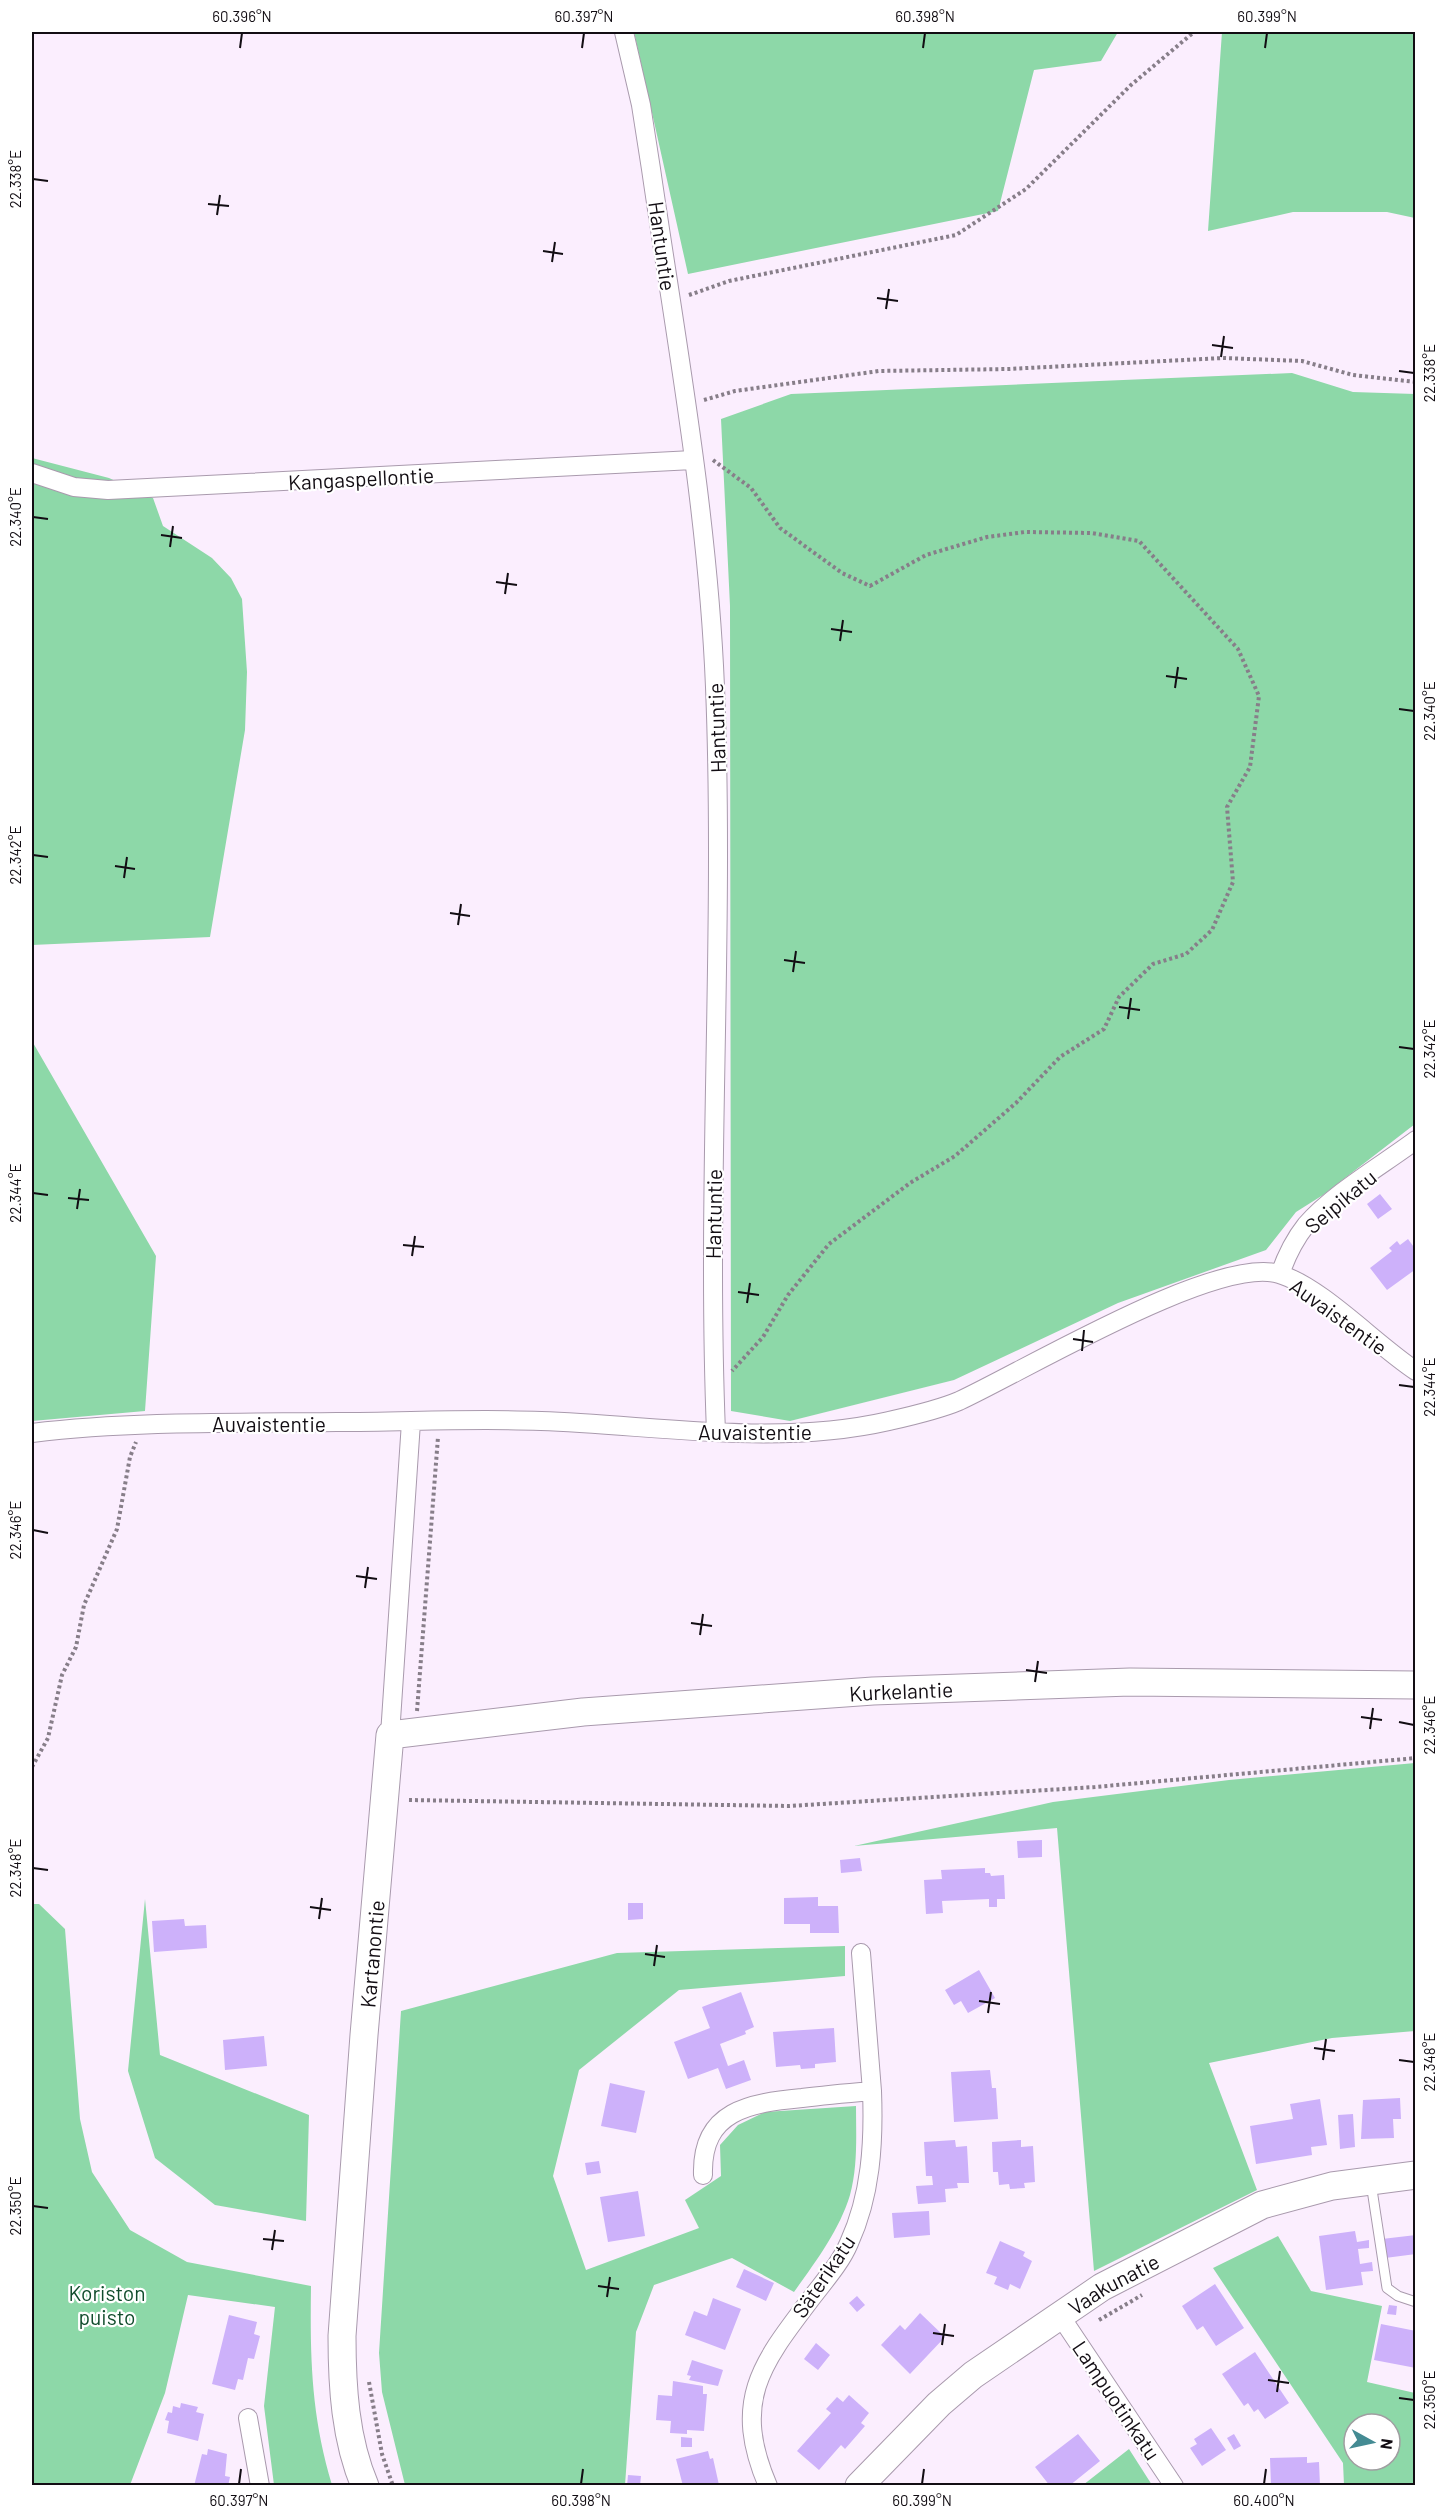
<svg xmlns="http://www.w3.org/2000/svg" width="1447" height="2517" font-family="Barlow,sans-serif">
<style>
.green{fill:#8dd8a8;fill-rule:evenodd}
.building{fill:#cdb1fa}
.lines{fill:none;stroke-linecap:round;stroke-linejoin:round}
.lane-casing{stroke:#a99aad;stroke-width:11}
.street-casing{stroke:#a99aad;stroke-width:20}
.secondary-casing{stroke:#a99aad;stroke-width:29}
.path{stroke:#877e89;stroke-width:4;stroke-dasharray:3 3;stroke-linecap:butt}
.lane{stroke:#fff;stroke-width:9}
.street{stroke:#fff;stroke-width:18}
.secondary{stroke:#fff;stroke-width:27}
.ticks{fill:none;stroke:#120d13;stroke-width:2}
.labels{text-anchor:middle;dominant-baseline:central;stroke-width:4.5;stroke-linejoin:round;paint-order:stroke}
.street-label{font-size:21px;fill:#120d13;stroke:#fff}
.park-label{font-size:21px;fill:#104c2c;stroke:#fff}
.neatline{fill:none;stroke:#120d13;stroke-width:2}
.ticks-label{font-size:15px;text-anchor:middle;fill:#120d13}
</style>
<rect width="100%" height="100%" fill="#fbeefe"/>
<path class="green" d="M634 32H1118L1101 61 1034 70 998 211 688 274Z
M1222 32H1415V218L1387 212H1293L1208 231Z
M1292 373 1353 392 1415 394V1124L1323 1195 1296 1212 1266 1250 1118 1303 954 1380 790 1421 731 1411 730 606 721 419 791 394Z
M32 458 109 478 153 498 163 526 212 558 231 578 242 599 247 672 245 730 210 937 32 945Z
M32 1041 156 1256 145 1411 32 1421Z
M1415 1763V2031L1332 2038 1209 2063 1257 2190 1094 2271 1057 1828 854 1846 1053 1802 1229 1780Z
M145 1899 160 2055 309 2115 306 2221 215 2205 155 2158 128 2071Z
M32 1904H39L65 1929 80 2119 92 2172 130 2230 187 2262 311 2286C310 2358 311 2415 332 2485H274L264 2406 275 2307 188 2295 165 2393 130 2485H32Z
M845 1946V1976L679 1990 579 2070 553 2176 586 2270 699 2228 685 2200 721 2176 720 2145 738 2125 765 2112 856 2106C856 2135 858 2166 850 2195 839 2231 816 2261 794 2292L732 2258 654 2285 636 2332 625 2485H405L382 2392 379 2353 401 2011 617 1953Z
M1278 2236 1311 2291 1382 2306 1367 2382 1415 2393V2485H1344L1343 2463 1213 2268ZM1354 2424H1390V2460H1354Z
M1129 2449 1152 2485H1083Z"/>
<path class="building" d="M1380 1194 1392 1209 1378 1219 1367 1204Z
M1408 1239 1416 1250V1269L1387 1290 1370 1268 1392 1251 1389 1248 1397 1241 1400 1245Z
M1042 1840V1857L1018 1858 1017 1841Z
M860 1858 862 1871 841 1873 840 1860Z
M985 1868V1873H990L991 1876 1004 1875 1005 1899H997V1907H989V1899L942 1901 943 1913 926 1914 924 1880 942 1879 941 1870Z
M818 1897V1906H838L839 1933H810V1924H784V1898Z
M628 1903H643V1919L628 1920Z
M184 1919 185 1926 206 1925 207 1948 154 1952 152 1921Z
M979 1970 995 1998 968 2013 961 2001 954 2005 945 1990Z
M741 1992 754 2027 745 2031 746 2034 720 2044 728 2066 744 2060 751 2080 726 2089 718 2068 688 2079 674 2042 710 2028 702 2007Z
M834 2028 836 2062 815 2064V2068L801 2069 800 2065 776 2067 773 2032Z
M264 2036 267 2066 225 2070 223 2040Z
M990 2070 992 2088H996L998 2119 954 2122 951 2072Z
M610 2083 645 2091 636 2133 601 2126Z
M1400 2098 1401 2119H1393L1394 2138 1361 2139 1363 2100Z
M1320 2099 1327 2145 1311 2147 1312 2155 1256 2164 1250 2126 1293 2119 1290 2104Z
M1353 2114 1355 2147 1340 2149 1338 2115Z
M955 2140 956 2147 967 2146 969 2183H957L958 2188 945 2189 946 2202 918 2204 916 2186 933 2185 932 2176H926L924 2142Z
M1021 2140V2147L1033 2146 1035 2182 1024 2183 1025 2188 1010 2189 1009 2184 999 2185 998 2172H993L992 2142Z
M599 2161 601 2173 587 2175 585 2163Z
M638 2191 645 2236 608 2242 600 2197Z
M929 2211 930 2235 894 2238 892 2213Z
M1355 2231 1357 2242 1369 2240V2248L1358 2249 1360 2264 1372 2262 1373 2271 1361 2272 1363 2285 1326 2290 1319 2236Z
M1416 2235V2254L1385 2258 1382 2239Z
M1000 2241 1025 2252 1023 2256 1032 2261 1020 2289 1010 2284 1008 2290 994 2284 997 2277 986 2273Z
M744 2269 774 2283 766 2301 736 2287Z
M1215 2284 1244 2328 1216 2346 1203 2326 1197 2330 1182 2306Z
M857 2296 865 2305 857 2312 849 2303Z
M713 2298 741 2309 725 2350 685 2335 694 2311 707 2316Z
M1389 2305 1397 2306 1396 2315 1387 2314Z
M920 2313 945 2337 910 2374 881 2345 900 2325 905 2330Z
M229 2315 257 2322 254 2334 260 2336 254 2359 248 2358 243 2380 238 2379 235 2390 212 2384Z
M1381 2324 1416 2331V2368L1374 2360Z
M816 2343 830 2355 818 2370 804 2359Z
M1255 2352 1289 2403 1265 2419 1258 2409 1254 2412 1248 2403 1244 2406 1222 2374Z
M692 2360 723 2370 718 2386 689 2380 691 2376 687 2375Z
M673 2381 703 2386V2394H707L704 2431 687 2430V2434L670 2433 671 2421 656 2420 658 2395 672 2396Z
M849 2395 869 2413 861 2423 865 2426 845 2449 841 2445 819 2470 797 2451 831 2413 826 2409 837 2397 843 2402Z
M181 2403 198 2407 196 2412 204 2414 198 2441 167 2433 169 2421 165 2420 168 2412 172 2413 173 2406 180 2408Z
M1211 2428 1226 2450 1202 2466 1190 2448 1197 2444 1194 2439Z
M1078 2434 1100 2461 1069 2486H1050L1035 2467Z
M1234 2434 1241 2446 1234 2450 1227 2438Z
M681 2437 692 2438V2447H681Z
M208 2449 227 2454 225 2476 230 2477 228 2486H194L202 2454 207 2455Z
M708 2451 710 2459 713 2458 719 2485 683 2486 676 2459Z
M1307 2457V2463L1319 2462 1320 2486H1271L1270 2458Z
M628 2475 641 2476 640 2486H627Z"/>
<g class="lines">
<defs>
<path id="lane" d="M1371 2183 1387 2288 1398 2296 1416 2302"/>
<path id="street" d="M624 32 641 105 651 169C676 341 708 513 715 687 725 935 706 1184 716 1432
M32 473 74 487 108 490 693 460
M1280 1274C1286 1257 1294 1240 1306 1225 1334 1193 1381 1166 1416 1140
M32 1433C133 1421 235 1423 337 1422 405 1422 473 1418 541 1421 656 1425 775 1447 889 1421 911 1416 938 1410 959 1401 1024 1371 1217 1255 1279 1274 1322 1287 1376 1345 1416 1371
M390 1735 411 1422
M861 1953 872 2091
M703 2175C701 2110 750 2103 802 2098 826 2095 849 2093 872 2091 874 2143 871 2195 849 2243 841 2262 826 2279 813 2296 762 2363 731 2400 768 2486
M1059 2314 1174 2486
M248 2418 260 2486"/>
<g id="secondary">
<path id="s1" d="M365 2486C345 2439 342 2386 342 2336L364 2035 390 1735 583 1712 873 1691 1130 1682 1416 1685"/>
<path id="s2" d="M859 2486 939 2404 973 2375 1102 2287 1262 2205 1332 2186 1416 2175"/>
</g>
</defs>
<use href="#lane" class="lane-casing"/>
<use href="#street" class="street-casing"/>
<use href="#secondary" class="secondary-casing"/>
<path class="path" d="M689 295 729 281 956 235 1026 189 1131 85 1194 32
M704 400 735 391 879 371 1008 369 1223 358 1302 361 1353 375 1416 382
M713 460 751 488 780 528 842 573 870 586 926 555 987 537 1025 532 1092 533 1139 541 1238 649 1259 696 1250 767 1227 807 1233 882 1212 930 1186 954 1153 964 1119 997 1104 1029 1060 1057 1016 1103 955 1156 910 1183 829 1244 788 1295 763 1337 732 1371
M417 1711 438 1437
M32 1767 48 1738 62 1675 76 1647 84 1605 117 1529 130 1457 136 1442
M409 1800 789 1806 1095 1787 1416 1758
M1099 2320 1142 2295
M369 2382 382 2454 393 2486"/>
<use href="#lane" class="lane"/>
<use href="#street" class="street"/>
<use href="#secondary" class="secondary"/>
</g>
<path class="ticks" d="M240 48 242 33M582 48 584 33M923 48 925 33M1265 48 1267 33M33 179 48 181M208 204 229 206M217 215 220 195M543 251 563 254M552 262 555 242M877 298 898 301M886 309 889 289M1212 345 1233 348M1221 357 1224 336M1399 371 1414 373M33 517 48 519M161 535 182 538M170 547 173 526M496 582 517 585M505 594 508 573M831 629 852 632M840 641 843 620M1166 676 1187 679M1175 688 1178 667M1399 709 1414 711M33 855 48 857M115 866 135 869M124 878 127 857M450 913 470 916M458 925 461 904M784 960 805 963M793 972 796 951M1119 1007 1140 1010M1128 1019 1131 998M1399 1047 1414 1049M33 1193 48 1195M68 1198 89 1200M77 1209 80 1189M403 1245 424 1247M412 1256 415 1236M738 1292 759 1295M747 1303 750 1283M1073 1339 1093 1342M1082 1351 1084 1330M1399 1385 1414 1387M33 1530 48 1533M356 1576 377 1579M365 1588 368 1567M691 1623 712 1626M700 1635 703 1614M1026 1670 1047 1673M1035 1682 1038 1661M1361 1717 1382 1720M1399 1722 1414 1725M1370 1729 1373 1708M33 1868 48 1870M310 1907 331 1910M319 1919 322 1898M645 1954 665 1957M654 1966 657 1945M979 2001 1000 2004M988 2013 991 1992M1314 2048 1335 2051M1323 2060 1326 2039M1399 2060 1414 2062M33 2206 48 2208M263 2239 284 2241M272 2250 275 2230M598 2286 619 2289M607 2297 610 2277M933 2333 954 2336M942 2345 945 2324M1268 2380 1289 2383M1277 2392 1280 2371M1399 2398 1414 2400M239 2484 241 2469M581 2484 583 2469M922 2484 924 2469M1264 2484 1266 2469"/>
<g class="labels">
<g class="street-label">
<text transform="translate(663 246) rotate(82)">Hantuntie</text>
<text transform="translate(361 478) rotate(-3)">Kangaspellontie</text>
<text transform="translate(716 728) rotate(-92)">Hantuntie</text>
<text transform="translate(1340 1201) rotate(-40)">Seipikatu</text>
<text transform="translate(713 1214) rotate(-89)">Hantuntie</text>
<text transform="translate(1339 1316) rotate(36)">Auvaistentie</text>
<text x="269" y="1423">Auvaistentie</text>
<text x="755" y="1431">Auvaistentie</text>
<text stroke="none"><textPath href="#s1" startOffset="1269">Kurkelantie</textPath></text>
<text stroke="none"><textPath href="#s1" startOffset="536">Kartanontie</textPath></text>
<text transform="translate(823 2276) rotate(-56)">Säterikatu</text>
<text stroke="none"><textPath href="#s2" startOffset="327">Vaakunatie</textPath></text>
<text transform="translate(1117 2400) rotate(56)">Lampuotinkatu</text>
</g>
<g class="park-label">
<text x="107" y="2292">Koriston<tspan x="107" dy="24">puisto</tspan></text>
</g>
</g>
<rect width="1447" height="2517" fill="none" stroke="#ffffff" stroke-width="66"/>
<g transform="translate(1372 2442) rotate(98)"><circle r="28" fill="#ffffff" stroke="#a09ea1" stroke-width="1.5"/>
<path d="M0-4.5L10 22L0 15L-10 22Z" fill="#448b93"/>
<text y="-9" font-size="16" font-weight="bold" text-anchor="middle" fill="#120d13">N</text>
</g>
<rect x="33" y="33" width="1381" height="2451" class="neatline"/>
<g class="ticks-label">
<text x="242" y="22">60.396°N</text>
<text x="584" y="22">60.397°N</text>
<text x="925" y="22">60.398°N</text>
<text x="1267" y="22">60.399°N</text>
<text transform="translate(16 179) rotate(-90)" y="5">22.338°E</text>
<text transform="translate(1430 373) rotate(-90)" y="5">22.338°E</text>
<text transform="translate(16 517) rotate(-90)" y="5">22.340°E</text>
<text transform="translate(1430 711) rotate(-90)" y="5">22.340°E</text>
<text transform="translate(16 855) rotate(-90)" y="5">22.342°E</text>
<text transform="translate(1430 1049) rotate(-90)" y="5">22.342°E</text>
<text transform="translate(16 1193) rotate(-90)" y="5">22.344°E</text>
<text transform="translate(1430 1387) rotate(-90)" y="5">22.344°E</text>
<text transform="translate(16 1530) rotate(-90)" y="5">22.346°E</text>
<text transform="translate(1430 1725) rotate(-90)" y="5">22.346°E</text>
<text transform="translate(16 1868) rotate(-90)" y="5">22.348°E</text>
<text transform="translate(1430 2062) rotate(-90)" y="5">22.348°E</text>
<text transform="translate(16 2206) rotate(-90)" y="5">22.350°E</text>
<text transform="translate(1430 2400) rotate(-90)" y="5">22.350°E</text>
<text x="239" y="2506">60.397°N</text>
<text x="581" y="2506">60.398°N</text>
<text x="922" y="2506">60.399°N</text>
<text x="1264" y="2506">60.400°N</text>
</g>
</svg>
